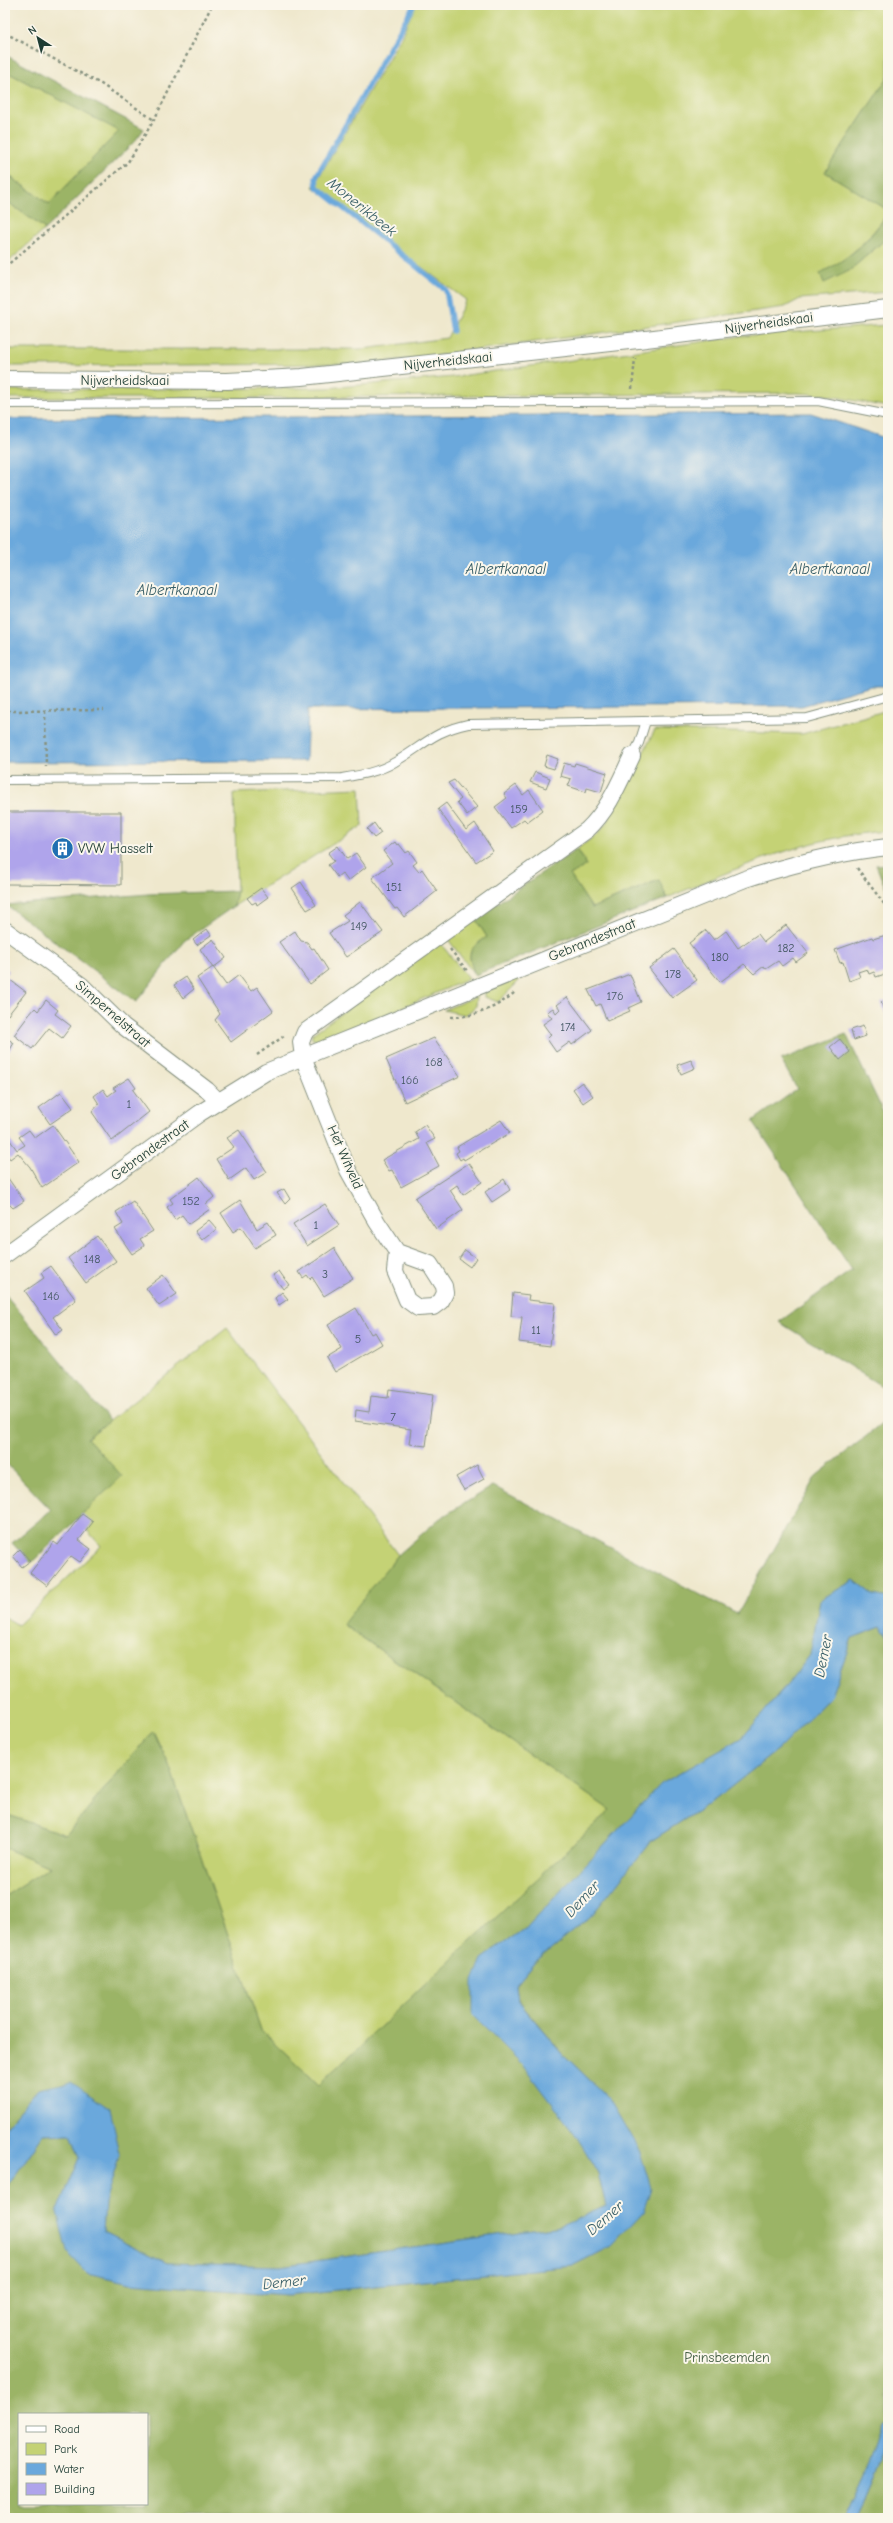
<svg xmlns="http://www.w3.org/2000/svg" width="893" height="2523" font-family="'Comic Neue',sans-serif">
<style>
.green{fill:#c4d274;stroke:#728854}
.forest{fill:#9bb466;stroke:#5d784d;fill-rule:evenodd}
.water{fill:#6aa8dc;stroke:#447288}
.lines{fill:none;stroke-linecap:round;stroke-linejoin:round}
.stream{stroke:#6aa8dc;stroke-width:5.5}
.building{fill:#afa4eb}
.service-casing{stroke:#879280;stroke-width:10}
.minor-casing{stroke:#879280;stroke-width:18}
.path{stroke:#879280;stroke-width:2.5;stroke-dasharray:3 3;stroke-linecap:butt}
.service{stroke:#fff;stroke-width:8}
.minor{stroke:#fff;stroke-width:16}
.labels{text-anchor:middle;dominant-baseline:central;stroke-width:4;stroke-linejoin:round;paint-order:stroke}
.number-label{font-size:12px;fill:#435762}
.street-label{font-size:14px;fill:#1f3d34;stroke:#fbf7ec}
.poi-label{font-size:14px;fill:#1f3d34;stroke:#fbf7ec;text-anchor:start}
.park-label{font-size:14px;fill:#405b41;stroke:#fbf7ec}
.water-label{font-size:15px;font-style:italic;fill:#365d66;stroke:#fbf7ec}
</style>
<rect width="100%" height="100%" fill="#fbf7ec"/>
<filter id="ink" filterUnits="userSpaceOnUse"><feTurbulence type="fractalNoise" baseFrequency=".025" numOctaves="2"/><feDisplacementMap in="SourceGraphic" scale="8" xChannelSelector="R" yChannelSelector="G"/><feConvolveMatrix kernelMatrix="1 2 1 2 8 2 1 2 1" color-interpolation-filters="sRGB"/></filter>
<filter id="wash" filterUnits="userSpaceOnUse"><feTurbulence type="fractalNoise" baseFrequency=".012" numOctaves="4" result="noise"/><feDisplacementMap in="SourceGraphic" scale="16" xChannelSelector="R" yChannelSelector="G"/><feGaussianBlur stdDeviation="0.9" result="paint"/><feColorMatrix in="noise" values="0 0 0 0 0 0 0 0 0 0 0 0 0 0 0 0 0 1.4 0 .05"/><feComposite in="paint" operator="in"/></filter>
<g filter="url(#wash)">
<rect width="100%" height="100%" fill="#efe8cd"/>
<path class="green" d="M415 5H877L888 16V77L825 172 888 210V213C868 241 850 258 820 274L849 271 888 237V292L800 299 785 307 427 357 355 364 5 366V349H363L447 338 466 300 313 187 400 39Z
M5 71 120 131 49 204 5 173Z
M5 200 45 229 5 265Z
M888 325V407L825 395 797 393 241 398H5V390L327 388 453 377 742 336Z
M888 710V831C811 835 737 868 667 898L658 880 592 908 570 875 587 865 577 849 596 835 607 823 655 730 802 734Z
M360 788 362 826 234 906 237 891 234 793Z
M475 918 487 937C467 950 467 953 475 975L447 938Z
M440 943 469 979 321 1042 312 1039V1034Z
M518 978 519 981 498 1002 485 997V992Z
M477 996 476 1006 466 1015 444 1010Z
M227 1328 398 1555 344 1625 610 1810 319 2085 261 2030 169 1765 153 1731 66 1835 5 1814V1617L18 1625 101 1546 77 1519 121 1476 87 1438Z
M5 1848 50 1867 5 1896Z"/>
<path class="forest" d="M877 5H888V16Z
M5 55 144 129 135 141 45 229 5 200V173L49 204 119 131 5 71Z
M888 77V210L825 172Z
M888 213V237L849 271 824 283 820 273C852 257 868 242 888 213Z
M577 849 587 865 570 875 592 908 659 880 667 898 475 975C467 953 467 950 487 937L475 918Z
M888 864V894L876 865Z
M237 891 234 906 184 941 136 1002 6 905 149 894Z
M846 1034 888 1122V1390L779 1322 852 1270 753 1121 797 1089 781 1060Z
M5 1294 109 1421 87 1438 122 1476 31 1563 12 1543 51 1510 5 1462Z
M888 1419V1598L873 1595 854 1580 820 1600 810 1655 793 1678 742 1738 661 1784 528 1926 482 1959 473 2015 524 2066 575 2132 598 2172 606 2206 561 2226 280 2266 167 2263 103 2231 105 2203 120 2153 38 2089 5 2127V1896L50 1867 5 1848V1814L66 1835 153 1731 169 1765 261 2030 319 2085 610 1810 343 1624 398 1555 439 1519 493 1486 737 1614 816 1476Z
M881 1627 888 1635V2424L883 2427 842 2518H5V2190L43 2135 71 2134 80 2158 57 2212 87 2273 130 2283 288 2295 572 2266 611 2246 609 2099 562 2053 518 2000 516 1985 535 1962 591 1916 651 1841 716 1799 780 1748 831 1696 852 1638ZM19 2414H147V2504H19Z
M888 2436V2518H853L855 2514Z"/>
<path class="water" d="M811 413 888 439V686H871L802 706 308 709 306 761 5 762V419Z
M854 1580 873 1595 888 1598V1635L881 1627 852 1638 831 1696 780 1748 716 1799 651 1841 591 1916 535 1962 516 1985 518 2001 562 2053 609 2099 640 2152 651 2188 643 2212 611 2246 572 2266 288 2295 130 2283 87 2273 67 2252 57 2212 80 2158 71 2134 43 2135 5 2190V2127L38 2089 71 2082 110 2109 120 2153 105 2203 103 2231 167 2263 280 2266 561 2226 606 2206 598 2172 575 2134 524 2066 473 2015V1981L482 1959 528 1926 661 1784 742 1738 793 1678 810 1655 820 1600Z
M888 2424V2436L853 2518H842L883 2427Z"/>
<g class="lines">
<path class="stream" d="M414 5 316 177 317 187 446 290 453 331"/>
</g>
<g id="blocks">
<path class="building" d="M547 755 558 759 554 769 544 766Z
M564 763 574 766 575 763 607 773 601 792 587 788 586 792 568 786 571 779 560 776Z
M535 772 550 778 546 788 530 782Z
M454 780 477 807 467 815 457 802 461 799 448 783Z
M516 785 523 795 529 790 543 810 527 822 524 819 511 828 495 807 507 798 504 794Z
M446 803 466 830 475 823 493 851 476 862 438 809Z
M6 812H121V885L6 884Z
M374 823 381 833 374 838 367 829Z
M395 842 397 845 399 844 406 853 409 851 417 862 413 865 419 872 422 869 437 891 404 917 397 908 395 909 372 878 392 863 383 851Z
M338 846 347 859 356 853 366 867 348 881 342 873 337 877 328 865 334 861 328 853Z
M301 882 316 905 307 910 292 888Z
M261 888 268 897 257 905 256 902 252 904 247 898Z
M360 902 383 932 346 957 329 933 348 921 343 915Z
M786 925 808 953 796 962 793 958 782 966 778 961 766 969 764 966 754 974 744 964 720 982 689 943 706 930 714 940 726 931 738 948 758 934 764 942Z
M207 929 211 935 197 945 193 940Z
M295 931 301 941 307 942 312 949 314 948 328 970 310 984 279 942Z
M886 935 888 941V973L876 977 874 972 869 974 867 969 858 972 860 977 849 981 843 962 840 963 835 950 872 937 873 939Z
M213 939 226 958 213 968 200 949Z
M674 949 697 980 672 998 649 968Z
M213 967 226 985 239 975 251 991 257 987 273 1011 231 1042 215 1020 220 1014 197 978Z
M5 968 9 971 5 976 26 992 8 1015 5 1013Z
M630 974 641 1002 628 1008 630 1011 607 1021 600 1004 596 1006 588 990Z
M186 977 194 989 183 998 174 985Z
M567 997 592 1030 572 1045 570 1042 556 1052 547 1039 551 1035 543 1024 552 1018 547 1012 553 1008 556 1013 560 1009 557 1005Z
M46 1000 58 1010 55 1014 71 1026 62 1038 49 1028 32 1049 14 1035 29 1015 35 1008 38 1011Z
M888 1000V1021L881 1002Z
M863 1026 866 1036 854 1040 851 1030Z
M5 1037 14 1043 8 1053 5 1051Z
M434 1038 460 1076 405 1102 386 1059Z
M840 1039 850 1052 840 1060 830 1047Z
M691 1060 695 1068 681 1074 677 1065Z
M129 1078 136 1088 133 1090 149 1112 112 1141 92 1112 99 1104 94 1096 103 1089 108 1096 116 1090 113 1088Z
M582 1082 593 1096 583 1103 573 1089Z
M61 1092 73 1108 50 1124 39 1108Z
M501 1120 510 1133 464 1160 463 1158 460 1160 456 1153 459 1151 457 1147Z
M53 1125 79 1162 42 1188 30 1167 18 1153 10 1159 5 1152V1133L17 1150 25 1145 19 1137 29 1130 35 1138Z
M425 1125 435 1139 427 1143 439 1166 401 1187 392 1170 389 1171 382 1160 419 1139 415 1132Z
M239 1130 267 1172 254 1180 246 1168 229 1180 216 1159 234 1147 227 1138Z
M469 1163 482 1182 463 1195 457 1185 450 1190 463 1210 436 1229 415 1198Z
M5 1174 24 1201 13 1208 9 1204 5 1207Z
M199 1177 214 1197 206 1204 210 1209 189 1224 182 1215 175 1220 167 1207 173 1203 170 1199Z
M504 1179 510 1190 492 1202 485 1192Z
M284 1189 290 1199 285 1204 277 1193Z
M240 1200 257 1229 268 1222 276 1235 255 1248 241 1227 233 1232 221 1213Z
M133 1201 153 1231 140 1239 144 1245 143 1247 132 1254 115 1229 123 1224 116 1212Z
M325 1204 339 1225 307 1246 293 1224Z
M209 1220 217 1229 202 1240 195 1231Z
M97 1236 116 1261 86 1283 68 1258Z
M334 1248 353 1278 324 1296 312 1277 310 1279 307 1275 303 1278 299 1272Z
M465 1250 476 1258 470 1267 459 1259Z
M51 1266 76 1300 53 1317 63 1330 56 1335 25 1291 44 1278 41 1273Z
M279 1271 289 1285 283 1289 273 1275Z
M163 1275 177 1294 159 1306 146 1288Z
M282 1292 288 1299 279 1305 275 1298Z
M513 1293 529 1295 528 1300 555 1303 550 1346 519 1342 522 1317 511 1316Z
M356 1308 371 1334 375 1332 382 1344 335 1372 327 1358 342 1349 328 1325Z
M389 1389 433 1395 426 1446 409 1444 411 1429 355 1421 356 1410 369 1412 371 1396 388 1398Z
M477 1465 484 1479 464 1490 456 1477Z
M82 1514 93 1522 79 1540 91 1549 80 1562 71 1556 47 1586 30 1573 54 1542 58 1545Z
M20 1549 30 1561 22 1567 13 1556Z"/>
</g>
</g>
<g filter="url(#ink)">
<use href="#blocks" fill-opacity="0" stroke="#879280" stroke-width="1"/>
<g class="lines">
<defs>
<path id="service" d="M5 404 818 401 888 415
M632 756 639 743 646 721
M5 780 342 778C360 775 379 772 395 762 423 746 434 731 468 724L807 718 888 696"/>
<path id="minor" d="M5 379 227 381 302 377 638 340 888 309
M5 930 81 985 123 1026 207 1090 218 1101
M397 1252 395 1271 407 1300 418 1308 433 1307 441 1301 445 1293 444 1286 430 1264 397 1252 377 1222 348 1170 303 1057 301 1042 305 1032 587 830C609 809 619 783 632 756
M5 1255 200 1113 266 1072 745 879C793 864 839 852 888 847"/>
</defs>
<use href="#service" class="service-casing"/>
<use href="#minor" class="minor-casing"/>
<path class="path" d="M5 33 101 84 154 120
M5 267 128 162 154 120 212 5
M632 389 635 358
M7 711 104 710
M45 711 46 767
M857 868 888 909
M450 949 468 972
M451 1017C475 1017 497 1008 515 992
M257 1055 284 1036
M5 1632 8 1634"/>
<use href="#service" class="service"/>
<use href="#minor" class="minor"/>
</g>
</g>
<defs>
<symbol id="building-disc" viewBox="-11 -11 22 22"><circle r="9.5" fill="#1f6fb2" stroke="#fbf7ec"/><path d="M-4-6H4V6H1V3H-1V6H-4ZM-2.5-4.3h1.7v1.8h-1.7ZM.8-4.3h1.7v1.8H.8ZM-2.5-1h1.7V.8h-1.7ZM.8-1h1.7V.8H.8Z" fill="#fff"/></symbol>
</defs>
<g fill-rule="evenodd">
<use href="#building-disc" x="50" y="836" width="25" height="25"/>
</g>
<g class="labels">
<g class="number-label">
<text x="519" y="809">159</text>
<text x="394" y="887">151</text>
<text x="359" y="926">149</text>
<text x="786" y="948">182</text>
<text x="720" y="957">180</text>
<text x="673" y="974">178</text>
<text x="615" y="996">176</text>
<text x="568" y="1027">174</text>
<text x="434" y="1062">168</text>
<text x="410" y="1080">166</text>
<text x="129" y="1104">1</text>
<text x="191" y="1201">152</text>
<text x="316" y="1225">1</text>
<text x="92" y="1259">148</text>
<text x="325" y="1274">3</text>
<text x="51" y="1296">146</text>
<text x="536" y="1330">11</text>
<text x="358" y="1339">5</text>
<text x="393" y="1417">7</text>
</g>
<g class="street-label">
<text transform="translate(769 323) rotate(-8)">Nijverheidskaai</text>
<text transform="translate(448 361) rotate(-6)">Nijverheidskaai</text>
<text x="125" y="380">Nijverheidskaai</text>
<text transform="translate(592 940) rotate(-22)">Gebrandestraat</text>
<text transform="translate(113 1014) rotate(41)">Simpernelstraat</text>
<text transform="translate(150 1150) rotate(-36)">Gebrandestraat</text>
<text transform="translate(345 1157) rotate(66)">Het Witveld</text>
</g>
<g class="poi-label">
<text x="78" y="848">VVW Hasselt</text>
</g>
<g class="park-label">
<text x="727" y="2357">Prinsbeemden</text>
</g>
<g class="water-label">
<text transform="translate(362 207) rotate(39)">Monerikbeek</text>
<text x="506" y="569">Albertkanaal</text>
<text x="830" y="569">Albertkanaal</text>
<text x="177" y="590">Albertkanaal</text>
<text transform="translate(823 1656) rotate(-79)">Demer</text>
<text transform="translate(582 1899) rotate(-47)">Demer</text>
<text transform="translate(605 2218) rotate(-41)">Demer</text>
<text transform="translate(284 2282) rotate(-6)">Demer</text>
</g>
</g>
<rect width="893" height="2523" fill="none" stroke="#fbf7ec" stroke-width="20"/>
<rect x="18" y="2413" width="130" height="92" fill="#fbf7ec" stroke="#a3ada2"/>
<rect x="26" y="2426" width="20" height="6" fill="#ffffff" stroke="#a3ada2"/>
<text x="54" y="2433" font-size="12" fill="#1f3d34">Road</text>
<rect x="26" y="2443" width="20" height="12" fill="#c4d274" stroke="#a3ada2"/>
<text x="54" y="2453" font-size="12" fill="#1f3d34">Park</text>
<rect x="26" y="2463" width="20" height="12" fill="#6aa8dc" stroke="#a3ada2"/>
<text x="54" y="2473" font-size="12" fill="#1f3d34">Water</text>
<rect x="26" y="2483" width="20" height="12" fill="#afa4eb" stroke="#a3ada2"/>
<text x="54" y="2493" font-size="12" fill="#1f3d34">Building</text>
<g transform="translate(38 38) rotate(324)" stroke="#fbf7ec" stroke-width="3" paint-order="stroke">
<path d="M0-3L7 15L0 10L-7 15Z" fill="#1f3d34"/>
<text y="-6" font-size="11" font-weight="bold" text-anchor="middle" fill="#1f3d34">N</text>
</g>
</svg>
